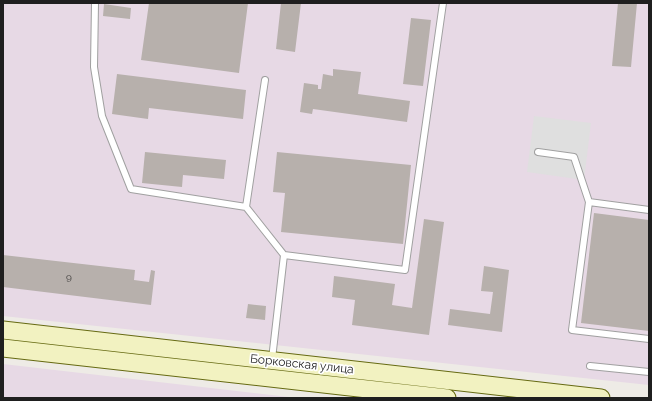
<svg xmlns="http://www.w3.org/2000/svg" width="652" height="401" font-family="Raleway,sans-serif">
<style>
.industrial{fill:#e7d9e5}
.parking{fill:#dfdfdf}
.building{fill:#b7b0ac}
.lines{fill:none;stroke-linecap:round;stroke-linejoin:round}
.service-casing{stroke:#a0a0a0;stroke-width:8}
.secondary-casing{stroke:#666a12;stroke-width:19}
.service{stroke:#fff;stroke-width:6}
.secondary{stroke:#f2f2c1;stroke-width:17}
.labels{text-anchor:middle;dominant-baseline:central;stroke-width:3.5;stroke-linejoin:round;paint-order:stroke}
.number-label{font-size:10px;fill:#454342}
.street-label{font-size:12px;fill:#1f1f1f;stroke:#fff}
</style>
<rect width="100%" height="100%" fill="#eeebe6"/>
<path class="industrial" d="M3 3H649V385L3 316Z
M3 364 298 398H3Z"/>
<path class="parking" d="M534 116 591 123 584 180 527 172Z"/>
<path class="building" d="M149 3H248L239 73 141 60Z
M281 3H301L295 52 276 49Z
M618 3H637L631 67 612 66Z
M104 4 131 8 130 19 103 16Z
M411 18 431 20 423 86 403 84Z
M333 69 361 72 358 94 410 101 407 122 313 109 312 114 300 112 304 83 318 85V89H321L323 74 333 76Z
M117 74 246 90 243 119 149 108 148 119 112 114Z
M145 152 226 160 224 179 183 175 182 187 142 183Z
M277 152 411 165 403 244 281 232 285 193 273 192Z
M594 213 649 220V331L581 323Z
M424 219 444 222 429 335 352 325 355 300 332 297 334 276 395 284 392 305 412 308Z
M3 255 135 270 134 280 149 282 151 270 155 271 151 305 3 287Z
M484 266 509 270 502 332 448 325 450 309 490 314 493 292 481 291Z
M248 304 266 306 265 320 246 318Z"/>
<g class="lines">
<defs>
<path id="service" d="M95 3 94 67 102 116 131 189 246 207 284 255 405 270 443 3
M538 152 574 157 589 202
M246 207 265 80
M649 210 589 202 572 330 649 339
M272 359 284 255
M590 366 649 372"/>
<path id="secondary" d="M3 330 601 398
M3 348 447 398"/>
</defs>
<use href="#service" class="service-casing"/>
<use href="#secondary" class="secondary-casing"/>
<use href="#service" class="service"/>
<use href="#secondary" class="secondary"/>
</g>
<g class="labels">
<g class="number-label">
<text x="69" y="276">9</text>
</g>
<g class="street-label">
<text transform="translate(302 364) rotate(6)">Борковская улица</text>
</g>
</g>
<rect width="652" height="401" fill="none" stroke="#1f1f1f" stroke-width="8"/>
</svg>
